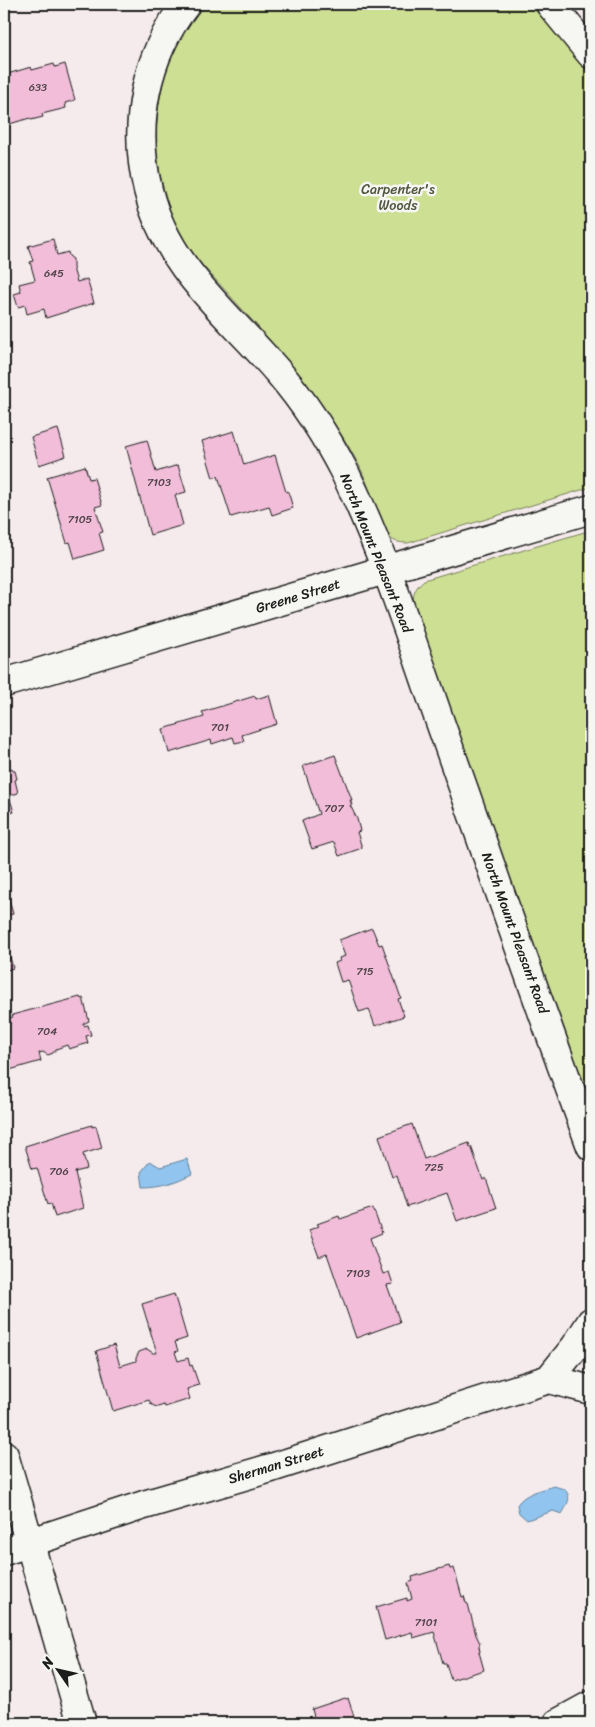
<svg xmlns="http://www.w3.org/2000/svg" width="595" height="1727" font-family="Sriracha,sans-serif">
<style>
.green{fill:#cddf93;stroke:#747e58}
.water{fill:#91c4ee;stroke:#62819a}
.building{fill:#f1bdd9;stroke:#1c1c1c}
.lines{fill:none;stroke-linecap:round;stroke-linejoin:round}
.minor-casing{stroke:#1c1c1c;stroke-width:31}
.minor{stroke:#f6f6f2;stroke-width:28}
.labels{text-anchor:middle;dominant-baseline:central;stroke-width:5;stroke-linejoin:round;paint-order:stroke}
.number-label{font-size:11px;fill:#51444b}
.park-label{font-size:14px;fill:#515640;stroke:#f6f6f2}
.street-label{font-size:14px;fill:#1c1c1c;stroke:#f6f6f2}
</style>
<rect width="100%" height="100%" fill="#f5ebed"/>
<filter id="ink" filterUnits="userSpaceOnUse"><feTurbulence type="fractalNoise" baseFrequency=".02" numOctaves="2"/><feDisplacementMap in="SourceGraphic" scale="10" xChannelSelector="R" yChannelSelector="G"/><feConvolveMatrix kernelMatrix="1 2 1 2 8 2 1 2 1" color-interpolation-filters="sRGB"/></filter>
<g filter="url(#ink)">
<path class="green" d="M205 4H530L591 74V487L408 543C399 543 393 541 386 536 377 513 370 487 359 465 315 383 248 317 187 248 143 170 145 74 205 4Z
M591 530V1104L421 627C415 608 406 595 424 580Z"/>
<path class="water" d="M187 1159 192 1174C175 1182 162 1187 143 1187L141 1172 150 1161 160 1167Z
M554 1486 564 1489C573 1497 567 1505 562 1514L553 1511 527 1520 519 1513 517 1505C523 1494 542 1489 554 1486Z"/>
<path class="building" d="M54 64 55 67 65 64 75 100 65 103 66 108 42 114 43 117 31 120 30 118 6 125 4 118V75L31 67 32 70Z
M53 239 57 255 68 252 69 256 73 259V268L77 282 87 279 94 303 46 318 44 309 27 314 25 305 18 307 14 294 21 292 19 284 35 280 30 262 33 261 28 246Z
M58 429 66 456 39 465 31 437Z
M234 431 244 465 275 455 286 492 288 491 293 508 272 515 269 506 231 517 218 476 213 478 202 441Z
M147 440 156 472 178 465 186 492 175 495 183 525 150 535 126 446Z
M85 466 89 479 94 478 102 505 95 507 103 532 99 533 104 550 75 559 70 542 67 543 47 477Z
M269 695 277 724 242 735 244 741 235 743 233 737 212 744 211 740 169 753 163 729 204 717 202 712 255 696 256 699Z
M335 755 352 800H350L352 805H350L357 819 360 831 357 832 362 848 339 856 334 842 312 849 302 821 319 814 303 766Z
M12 768 13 771H15L17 779 15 780 18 793 9 796 14 812 4 815V771Z
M4 882 13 914 4 916 8 929 4 930Z
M372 928 379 945 382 944 401 998 398 999 404 1016 375 1026 369 1009 359 1012 348 980 341 982 335 963 340 961 339 958 345 956 339 940Z
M4 935 13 968 4 971Z
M80 997 81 999 83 998 89 1021 83 1024 84 1026 88 1025 91 1035 86 1036 88 1043 69 1049 67 1045 56 1049 53 1053 48 1055 43 1052 39 1053 41 1061 6 1071 4 1064V1019L13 1017 12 1015Z
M412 1124 424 1159 469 1143 470 1147 471 1146 483 1180 486 1178 496 1208 457 1221 447 1193 407 1207 397 1175 392 1177 379 1136Z
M92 1125V1127L96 1126 102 1148 83 1154 87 1169 75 1172 83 1208 55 1217 51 1203 48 1204 37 1168 32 1169 25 1146Z
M373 1208 382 1233 370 1238 383 1274 389 1272 393 1284 387 1285 400 1322 356 1338 327 1254 319 1257 309 1230 319 1226 317 1224 339 1216 340 1219Z
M174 1294 187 1338 175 1342 178 1351 175 1352 178 1361 188 1358 190 1366 192 1365 199 1385 187 1389 190 1399 165 1407 164 1405 158 1407 154 1406 151 1404 149 1400 113 1411 96 1351 114 1345 120 1366 136 1361V1358L139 1352 147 1349 153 1353H157L142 1304Z
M449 1566 450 1569 454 1568 462 1597 464 1596 466 1603 468 1604 476 1635 480 1643 479 1646 480 1652H479L484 1670 451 1680 446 1663H443L434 1632 413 1638 412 1632 385 1640 376 1607 407 1598V1601L412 1599 408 1583 413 1581 412 1577Z
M345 1698 346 1699 348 1698 356 1723H288L296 1720 297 1723 314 1717 312 1709Z"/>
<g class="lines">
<defs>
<path id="minor" d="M186 4C145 56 132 125 148 190 167 269 229 314 279 373 305 403 327 438 345 473 384 553 411 639 440 722 490 863 539 1006 591 1146
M550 4 591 54
M4 683 591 509
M549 1379 575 1347 591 1322
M4 1455 82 1723
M4 1551 144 1505 271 1468 549 1379 591 1390
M558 1723 591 1705"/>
</defs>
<use href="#minor" class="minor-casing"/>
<use href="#minor" class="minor"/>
</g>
</g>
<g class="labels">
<g class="number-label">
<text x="38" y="87">633</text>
<text x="54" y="273">645</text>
<text x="159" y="482">7103</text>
<text x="80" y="519">7105</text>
<text x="220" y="727">701</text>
<text x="334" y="808">707</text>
<text x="365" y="971">715</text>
<text x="47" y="1031">704</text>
<text x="434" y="1167">725</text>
<text x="59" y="1171">706</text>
<text x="358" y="1273">7103</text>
<text x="426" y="1622">7101</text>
</g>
<g class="park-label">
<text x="398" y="189">Carpenter's<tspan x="398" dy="16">Woods</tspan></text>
</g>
<g class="street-label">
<text transform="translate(376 553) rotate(68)">North Mount Pleasant Road</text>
<text transform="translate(298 596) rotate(-17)">Greene Street</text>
<text transform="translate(515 933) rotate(70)">North Mount Pleasant Road</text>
<text transform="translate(276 1465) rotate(-17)">Sherman Street</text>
</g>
</g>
<rect width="595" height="1727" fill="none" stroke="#f6f6f2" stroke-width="20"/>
<rect x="10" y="10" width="575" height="1707" fill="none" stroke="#1c1c1c" stroke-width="2" filter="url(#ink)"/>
<g transform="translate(58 1670) rotate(304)" stroke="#f6f6f2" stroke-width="4" paint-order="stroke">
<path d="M0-4L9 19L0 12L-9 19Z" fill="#1c1c1c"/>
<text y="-8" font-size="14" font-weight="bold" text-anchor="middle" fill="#1c1c1c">N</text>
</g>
</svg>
